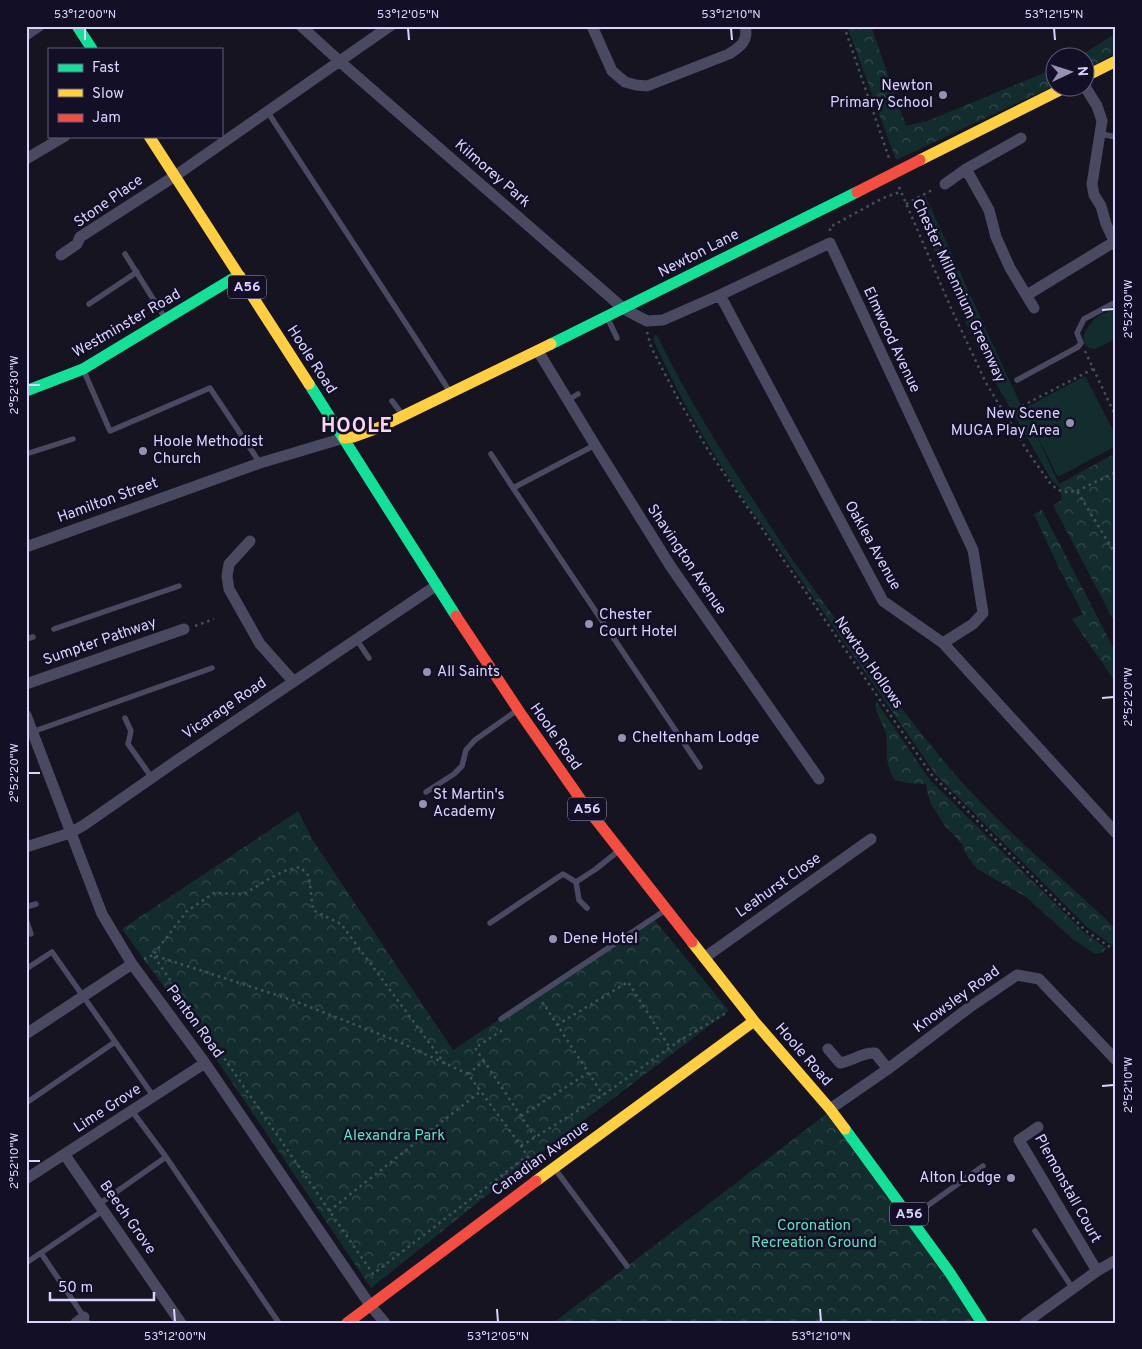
<svg xmlns="http://www.w3.org/2000/svg" width="1142" height="1349" font-family="Overpass,sans-serif">
<style>
.grass{fill:#132c2d}
.forest{fill:url(#forest-crowns)}
.lines{fill:none;stroke-linecap:round;stroke-linejoin:round}
.path{stroke:#44505f;stroke-width:2.5;stroke-dasharray:2.5 4;stroke-linecap:butt}
.lane{stroke:#4a4962;stroke-width:5.5}
.street{stroke:#4a4962;stroke-width:11}
.fast{stroke:#16e098;stroke-width:11}
.slow{stroke:#ffcf43;stroke-width:11}
.jam{stroke:#f24e42;stroke-width:11}
.jam-bridge{stroke:#f24e42;stroke-width:11}
.ticks{fill:none;stroke:#d9d4ff;stroke-width:2}
.poi-dot{fill:#9591b1;stroke:#130f26;stroke-width:2}
.labels{text-anchor:middle;dominant-baseline:central;stroke-width:5;stroke-linejoin:round;paint-order:stroke}
.shield{fill:#130f26;stroke:#9e99be;stroke-width:1}
.shield-label{font-size:14px;font-weight:bold;fill:#d9d4ff}
.poi-label{font-size:15px;fill:#d9d4ff;stroke:#130f26;text-anchor:start}
.street-label{font-size:15px;fill:#d9d4ff;stroke:#130f26}
.park-label{font-size:15px;fill:#5fe0c0;stroke:#130f26}
.district-label{font-size:20px;font-weight:bold;letter-spacing:1px;fill:#ffd6f0;stroke:#130f26}
.neatline{fill:none;stroke:#d9d4ff;stroke-width:2}
.ticks-label{font-size:12px;text-anchor:middle;fill:#d9d4ff}
</style>
<defs>
<pattern id="forest-crowns" width="20" height="18" patternUnits="userSpaceOnUse" patternTransform="scale(1.25)"><rect width="20" height="18" fill="#132c2d"/><path d="M2 6a3 3 0 1 1 6 0M12 15a3 3 0 1 1 6 0" fill="none" stroke="#354a4c"/></pattern>
</defs>
<rect width="100%" height="100%" fill="#161421"/>
<path class="grass" d="M926 197 1004 369 1023 409 1085 376 1116 436V446L1058 477 1035 432 1059 484 1060 488 1052 481 994 380 965 321 913 204Z
M1116 309V339L1095 349C1073 347 1087 325 1097 317 1103 313 1110 311 1116 309Z
M655 335H657C695 415 746 488 794 562L790 564C764 528 737 492 714 454 691 417 671 379 653 339Z"/>
<path class="forest" d="M847 26H871L906 126 927 121 1054 69V86L896 160Z
M1116 33V53L1085 70 1084 58H1077Z
M1116 453V625L1053 505 1062 500 1059 484Z
M1042 510 1116 653V683L1072 619 1083 614 1057 564 1034 514Z
M794 562C845 631 896 705 952 771 1002 829 1061 876 1116 929V948L1088 928 936 775 790 564Z
M876 701 930 780 1085 933 1106 948 1102 953 1095 954 1074 940 1026 897 977 869 967 856 962 844 945 826 931 804 927 791 926 784 907 783 895 780C888 770 886 759 887 746 887 743 887 738 886 734 884 723 873 713 876 701Z
M298 811 314 842 453 1050 653 918 729 1011 530 1161 371 1288 210 1050 122 929Z
M830 1109 990 1323H553L821 1118Z"/>
<g class="lines">
<path class="path" d="M844 26 890 161
M899 187 951 308 986 383 1028 452 1050 483 1058 490 1066 492 1077 491 1116 555
M906 204 934 189
M830 231V227L883 198 900 192
M647 332 651 347 678 399 708 450 931 774 1086 931 1116 951
M1085 351 1116 417
M1022 406 1093 369
M1077 491 1116 472
M195 626 214 619
M144 959 153 955 292 1000 397 1041 468 1074 521 1146 533 1165
M542 1004 543 1003 603 1095
M557 1025 628 982 670 1048
M484 1061 475 1048 504 1029
M445 1064 341 924 313 910 309 876 300 867 284 871 267 880 244 894 214 893 187 911 153 955 373 1274 527 1156
M468 1074 484 1061 535 1137
M521 1116 588 1073
M521 1146 603 1095 679 1041 726 1013
M329 1211 481 1091"/>
<path class="lane" d="M267 111 414 336 450 392
M1101 134 1116 137
M125 254 165 318
M89 304 137 272
M608 319 617 338
M83 369 110 431 210 388 260 463
M1017 380 1078 347 1081 343 1077 333 1084 319 1116 302
M568 400 578 394
M392 401 402 414
M595 445 513 488 700 767
M26 454 73 439
M491 454 513 488
M54 629 179 586
M26 639 33 637
M356 639 369 658
M125 718 131 731 128 744 152 778
M32 732 212 668
M426 792 454 774 462 766 466 750 475 740 516 711
M26 907 36 904
M587 908 579 900 576 882 596 869 617 852
M26 920 31 934
M490 923 563 874 576 882
M26 969 52 952 154 1097
M501 1019 664 911
M26 1103 115 1042
M132 1111 166 1157 279 1323
M555 1169 627 1266
M99 1204 166 1157
M913 1216 983 1166
M1035 1231 1073 1289
M41 1253 88 1323
M26 1263 104 1210"/>
<path class="street" d="M301 26 346 67 624 309 647 321 663 320 720 295 830 243 973 550 983 613 973 624 943 643
M592 26 612 71 625 82 636 85 647 86 729 54C740 47 749 41 745 26
M26 35 39 26
M1084 85 1097 106 1102 121 1092 184 1094 195 1101 206 1106 224 1116 245
M26 159 65 136
M966 169 989 210 996 237 1010 268 1034 308
M945 184 966 169 1021 138
M61 255 77 244 80 237 175 176 390 26
M720 295 883 601 943 643 1116 833
M1027 295 1114 242
M538 351 595 445 671 567 819 779
M250 541 229 564 227 576 229 589 260 644 293 681
M26 547 260 463 344 438
M26 684 184 629
M26 715 102 914 132 964 205 1063 370 1305 385 1323
M26 847 70 833 84 825 176 761 437 585
M704 958 871 839
M26 1034 132 964
M828 1049 840 1063C853 1061 862 1052 875 1053L888 1069
M830 1109 888 1069 970 1007 1017 975 1039 979 1116 1060
M1038 1127 1019 1140 1097 1271
M65 1155 181 1323
M26 1179 205 1063
M76 1323 84 1317
M1025 1323 1097 1271 1116 1260"/>
<path class="fast" d="M77 26 92 49
M551 344 857 192
M309 384 456 616
M26 391 83 369 232 279 240 276
M845 1129 950 1273 982 1323"/>
<path class="slow" d="M1084 77 1116 61
M149 136 309 384
M920 160 1064 88
M344 438 353 437 378 428 551 344
M692 942 754 1021 830 1109 845 1129
M536 1181 754 1021"/>
<path class="jam" d="M456 616 523 717 586 807 692 942
M347 1323 536 1181"/>
<path class="jam-bridge" d="M857 192 920 160"/>
</g>
<path class="ticks" d="M85 28V40M408 28 409 40M731 28 732 40M1054 28 1055 40M1102 310 1114 309M28 385H40M1102 698 1114 697M28 773H40M1102 1086 1114 1085M28 1161H40M174 1309 175 1322M497 1309 498 1322M820 1309 821 1322"/>
<g class="poi-dot">
<circle cx="943" cy="95" r="5"/>
<circle cx="1070" cy="423" r="5"/>
<circle cx="143" cy="451" r="5"/>
<circle cx="589" cy="624" r="5"/>
<circle cx="427" cy="672" r="5"/>
<circle cx="622" cy="738" r="5"/>
<circle cx="423" cy="804" r="5"/>
<circle cx="553" cy="939" r="5"/>
<circle cx="1011" cy="1178" r="5"/>
</g>
<g class="labels">
<g class="shield">
<rect x="228" y="275.5" width="38" height="23" rx="4"/>
<rect x="568" y="797.5" width="38" height="23" rx="4"/>
<rect x="890" y="1202.5" width="38" height="23" rx="4"/>
</g>
<g class="shield-label">
<text x="247" y="287">A56</text>
<text x="587" y="809">A56</text>
<text x="909" y="1214">A56</text>
</g>
<g class="poi-label">
<text x="933" y="86" text-anchor="end">Newton<tspan x="933" dy="17">Primary School</tspan></text>
<text x="1060" y="414" text-anchor="end">New Scene<tspan x="1060" dy="17">MUGA Play Area</tspan></text>
<text x="153" y="442">Hoole Methodist<tspan x="153" dy="17">Church</tspan></text>
<text x="599" y="615">Chester<tspan x="599" dy="17">Court Hotel</tspan></text>
<text x="437" y="672">All Saints</text>
<text x="632" y="738">Cheltenham Lodge</text>
<text x="433" y="795">St Martin's<tspan x="433" dy="17">Academy</tspan></text>
<text x="563" y="939">Dene Hotel</text>
<text x="1001" y="1178" text-anchor="end">Alton Lodge</text>
</g>
<g class="street-label">
<text transform="translate(492 174) rotate(41)">Kilmorey Park</text>
<text transform="translate(109 202) rotate(-35)">Stone Place</text>
<text transform="translate(699 254) rotate(-27)">Newton Lane</text>
<text transform="translate(958 291) rotate(65)">Chester Millennium Greenway</text>
<text transform="translate(127 324) rotate(-30)">Westminster Road</text>
<text transform="translate(891 340) rotate(65)">Elmwood Avenue</text>
<text transform="translate(311 360) rotate(57)">Hoole Road</text>
<text transform="translate(108 501) rotate(-20)">Hamilton Street</text>
<text transform="translate(872 546) rotate(61)">Oaklea Avenue</text>
<text transform="translate(686 560) rotate(56)">Shavington Avenue</text>
<text transform="translate(100 642) rotate(-19)">Sumpter Pathway</text>
<text transform="translate(868 663) rotate(55)">Newton Hollows</text>
<text transform="translate(225 709) rotate(-34)">Vicarage Road</text>
<text transform="translate(555 737) rotate(55)">Hoole Road</text>
<text transform="translate(779 886) rotate(-35)">Leahurst Close</text>
<text transform="translate(957 1000) rotate(-36)">Knowsley Road</text>
<text transform="translate(194 1022) rotate(54)">Panton Road</text>
<text transform="translate(803 1055) rotate(49)">Hoole Road</text>
<text transform="translate(108 1109) rotate(-33)">Lime Grove</text>
<text transform="translate(541 1159) rotate(-36)">Canadian Avenue</text>
<text transform="translate(1067 1189) rotate(61)">Plemonstall Court</text>
<text transform="translate(127 1218) rotate(55)">Beech Grove</text>
</g>
<g class="park-label">
<text x="394" y="1136">Alexandra Park</text>
<text x="814" y="1226">Coronation<tspan x="814" dy="17">Recreation Ground</tspan></text>
</g>
<g class="district-label">
<text x="357" y="427">HOOLE</text>
</g>
</g>
<rect width="1142" height="1349" fill="none" stroke="#130f26" stroke-width="55"/>
<rect x="48" y="48" width="175" height="90" fill="#130f26" stroke="#625e7d"/>
<rect x="58" y="64" width="25" height="8" fill="#16e098" stroke="#625e7d"/>
<text x="92" y="72" font-size="15" fill="#d9d4ff">Fast</text>
<rect x="58" y="89" width="25" height="8" fill="#ffcf43" stroke="#625e7d"/>
<text x="92" y="98" font-size="15" fill="#d9d4ff">Slow</text>
<rect x="58" y="114" width="25" height="8" fill="#f24e42" stroke="#625e7d"/>
<text x="92" y="122" font-size="15" fill="#d9d4ff">Jam</text>
<g transform="translate(1070 72) rotate(86)"><circle r="24" fill="#130f26" stroke="#625e7d"/>
<path d="M0-4L9 19L0 12L-9 19Z" fill="#9591b1"/>
<text y="-8" font-size="14" font-weight="bold" text-anchor="middle" fill="#d9d4ff">N</text>
</g>
<path d="M50 1292v8h104v-8" fill="none" stroke="#d9d4ff" stroke-width="2.5"/>
<text x="58" y="1292" font-size="15" fill="#d9d4ff" stroke="#130f26" stroke-width="4" paint-order="stroke">50 m</text>
<rect x="28" y="28" width="1086" height="1294" class="neatline"/>
<g class="ticks-label">
<text x="85" y="18">53°12'00"N</text>
<text x="408" y="18">53°12'05"N</text>
<text x="731" y="18">53°12'10"N</text>
<text x="1054" y="18">53°12'15"N</text>
<text transform="translate(1128 309) rotate(-90)" y="4">2°52'30"W</text>
<text transform="translate(14 385) rotate(-90)" y="4">2°52'30"W</text>
<text transform="translate(1128 697) rotate(-90)" y="4">2°52'20"W</text>
<text transform="translate(14 773) rotate(-90)" y="4">2°52'20"W</text>
<text transform="translate(1128 1085) rotate(-90)" y="4">2°52'10"W</text>
<text transform="translate(14 1161) rotate(-90)" y="4">2°52'10"W</text>
<text x="175" y="1340">53°12'00"N</text>
<text x="498" y="1340">53°12'05"N</text>
<text x="821" y="1340">53°12'10"N</text>
</g>
</svg>
